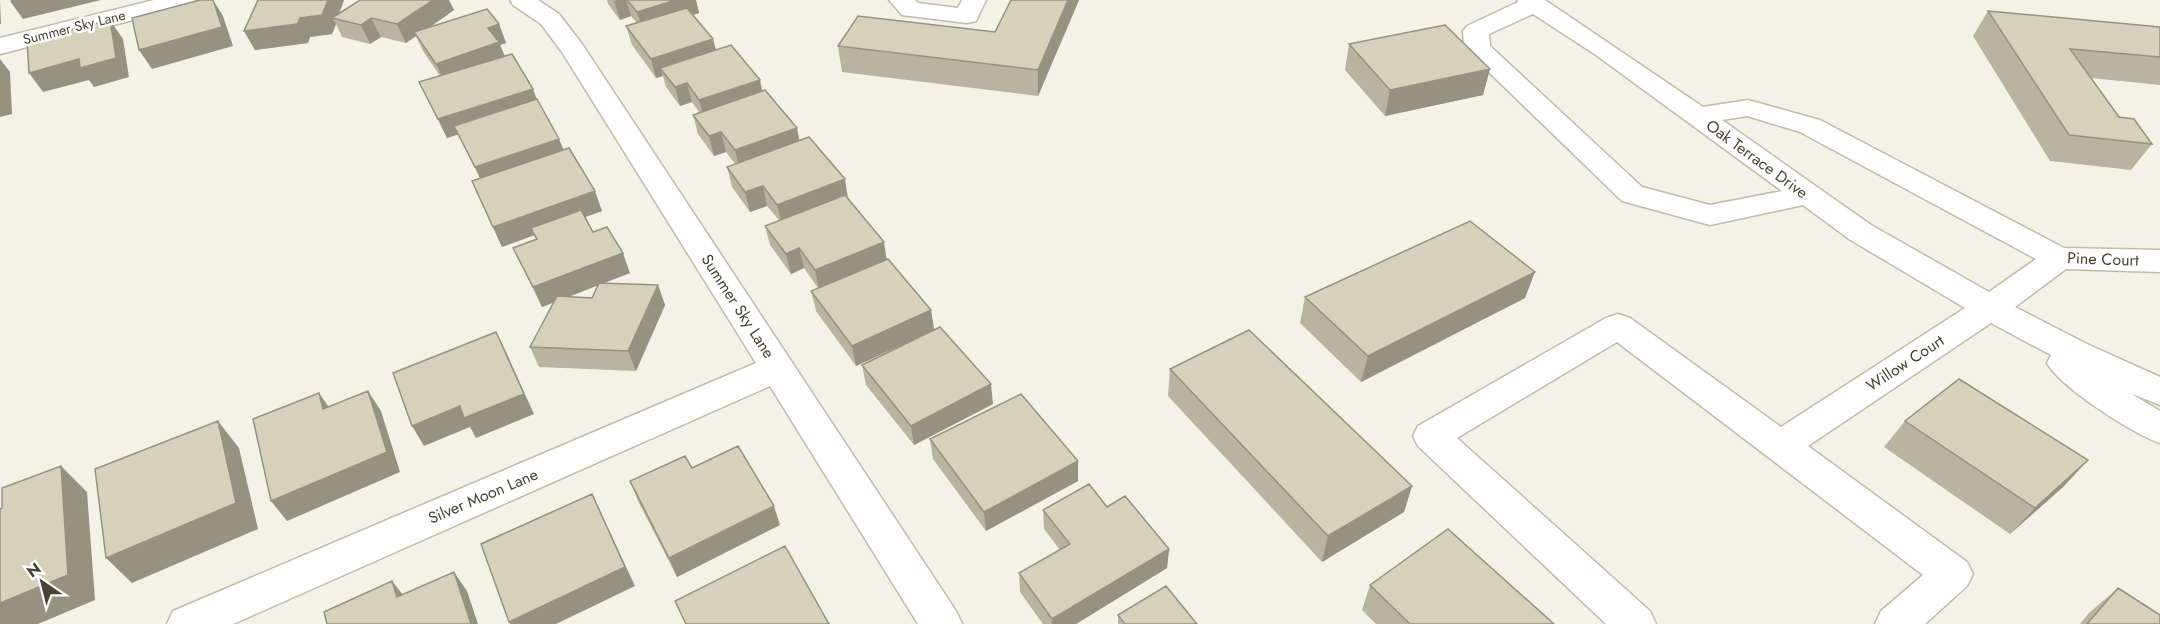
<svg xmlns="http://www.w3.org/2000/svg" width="2160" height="624" font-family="Jost,sans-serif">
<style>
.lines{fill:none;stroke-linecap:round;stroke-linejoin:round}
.minor-casing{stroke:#c1bca8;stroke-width:3}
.minor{fill:#fff;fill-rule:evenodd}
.wall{fill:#b9b3a0;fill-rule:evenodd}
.shaded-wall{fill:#969282}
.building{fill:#d7d0ba;stroke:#969282;stroke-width:1.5}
.labels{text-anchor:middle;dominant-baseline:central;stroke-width:5;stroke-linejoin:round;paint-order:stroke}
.far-street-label{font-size:14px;fill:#484335;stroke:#fff}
.street-label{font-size:16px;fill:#484335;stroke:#fff}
</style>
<rect width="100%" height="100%" fill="#f4f2e6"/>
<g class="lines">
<defs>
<path id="minor" d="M154 0H195L192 5 0 54V38Z
M510 0H538L559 14 582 44 956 611 962 624H918L770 386 233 624H167L173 611 756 363 562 52 541 24 513 5Z
M889 0H915L918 3 958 8 962 0H986L976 21 967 23 902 15Z
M1517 0H1545L1703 107 1748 100 1820 120 2064 248 2160 250V272L2066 269 2015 307 2087 344 2160 377V405L2130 393 2160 411V443C2133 434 2060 387 2047 363L2051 355 1991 323 1808 446 1967 562 1973 574 1967 586 1925 624H1875L1881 611 1923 575 1617 342 1457 438 1650 611 1656 624H1606L1418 446 1413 436 1418 426 1606 318 1618 314 1630 318 1781 427 1965 308 1849 239 1803 205 1710 225 1622 201 1464 48 1463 31 1467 26 1518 2ZM1533 14 1596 55 1782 191 1710 205 1642 187 1490 46 1489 34ZM1747 116 1800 132 2036 259 1989 292 1871 225 1722 120Z"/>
</defs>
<use href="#minor" class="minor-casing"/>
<use href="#minor" class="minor"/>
</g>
<path class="wall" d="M344 0 339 14 360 0H449L454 10 430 27 499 24 506 43 500 45 505 56 537 99 564 150 602 211 585 217 593 232 630 273 604 283 658 285 665 305 636 371 539 367 530 347 554 302 542 307 513 248 536 240 534 235 502 247 472 181 480 178 458 134 447 138 419 82 440 76 423 51 416 36 406 43 381 37 370 44 342 37 336 24 332 34 310 37 308 43 255 50 244 31ZM598 285 592 298 569 297Z
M607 0H696L699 13 693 15 716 50 762 91 799 141 848 198 887 259 931 310 934 330 993 404 914 445 866 385 862 365 908 342 856 366 816 311 811 291 818 288 804 268 791 274 770 245 765 226 779 220 767 206 750 212 732 187 727 167 735 164 726 152 714 156 698 134 693 115 699 112 692 102 680 106 666 87 663 76 656 78 632 45 626 26 637 23 631 16 620 20 608 4Z
M1079 0 1038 96 842 72 838 46 995 32Z
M1988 11 2160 27V85L2091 78 2119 117 2152 144 2131 170 2050 161 1973 36Z
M1349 44 1483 95 1385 116 1345 70Z
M1305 297 1525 298 1361 382 1300 323Z
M1170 369 1412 486 1404 512 1322 562 1168 396Z
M1905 421 2088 460 2063 487 2010 534 1884 447Z
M930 439 1078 481 986 531 933 459Z
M692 468 780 525 677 577 638 501 630 481Z
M1107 507 1169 549 1167 568 1076 624H1043L1020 592 1019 573 1060 550 1044 529 1043 510Z
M1370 585 1554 624H1376L1362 610Z
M2118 588 2160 624H2080L2089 613Z
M1118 615 1197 624H1118Z"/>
<path class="shaded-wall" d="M0 0 1 24H0Z
M12 0H101L23 19 10 1Z
M213 0 223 16 233 46 152 69 139 50Z
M328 0H344L337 19 332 18 336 24 332 34 310 37 308 43 255 50 244 31 300 18Z
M433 0H449L454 10 417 36 414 32 416 36 406 43 397 24Z
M617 0H626L631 16 620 20 614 1Z
M676 0H696L699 13 643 31 637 12Z
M1068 0H1079L1038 96V70Z
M371 18 381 37 370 44 361 25Z
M110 20 123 39 129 77 94 87 89 80 43 92 29 73 79 59Z
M499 24 506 43 500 45 507 62 445 83 436 64 488 28Z
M713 39 718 58 660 68 663 76 656 78 651 59Z
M0 59 10 72 12 114 0 117Z
M1490 69 1483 95 1385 116 1390 90Z
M760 80 764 99 705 120 699 100Z
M687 83 692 102 680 106 675 87Z
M533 89 540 108 447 138 438 119Z
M797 128 801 148 740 170 735 150Z
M721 132 726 152 714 156 709 136Z
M559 139 567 158 484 187 475 167Z
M845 179 848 199 782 225 777 205Z
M763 186 767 206 750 212 745 192Z
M595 191 602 211 502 247 493 227Z
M884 242 887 262 819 290 815 270Z
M799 248 804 268 791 274 786 254Z
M623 253 630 273 542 307 533 287Z
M1535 272 1525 298 1361 382 1368 356Z
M658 285 665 305 636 371 628 351Z
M931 310 934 330 856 366 852 346Z
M496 332 506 352 534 414 476 438 470 427 424 446 412 426 460 406Z
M991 384 993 404 914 445 911 426Z
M368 391 381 411 400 472 287 521 271 501Z
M319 393 333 413 323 409Z
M218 421 239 448 258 529 132 583 106 558Z
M2088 460 2063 487 2010 534 2035 508Z
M1078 461V481L986 531 984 512Z
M61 466 87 492 95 600 38 624H0V603Z
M1412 486 1404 512 1322 562 1328 536Z
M592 494 635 586 556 624H510L509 622Z
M774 506 780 525 677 577 669 558Z
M1169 549 1167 568 1076 624H1052V619Z
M454 572 467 591 478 624H471Z
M392 581 407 600 397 597Z"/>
<path class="building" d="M200 0H213L222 27 139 50 132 18Z
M258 0H328L322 15 300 18 297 24 244 31Z
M360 0H433L397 24 371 18 361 25 332 18Z
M627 0H676L637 12Z
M1011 0H1068L1038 70 838 46 858 16 995 32Z
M687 8 713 39 651 59 626 26Z
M487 9 499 24 488 28 499 42 436 64 414 32Z
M1988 11 2160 27V57L2070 49 2119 117 2134 119 2152 144 2069 135Z
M110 20 116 58 80 68 79 59 29 73 27 41Z
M1445 25 1490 69 1390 90 1349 44Z
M731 45 760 80 699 100 687 83 675 87 660 68Z
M512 54 533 89 438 119 419 82Z
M765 90 797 128 735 150 721 132 709 136 693 115Z
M537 99 559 139 475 167 454 126Z
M809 137 845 179 777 205 763 186 745 192 727 167Z
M569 148 595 191 493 227 472 181Z
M845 195 884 242 815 270 799 248 786 254 765 226Z
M581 210 593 232 607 227 623 253 533 287 513 248 537 239 531 228Z
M1470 221 1535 272 1368 356 1305 297Z
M888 259 931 310 852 346 811 291Z
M599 283 658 285 628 351 530 347 557 296 592 298Z
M940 327 991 384 911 426 862 365Z
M1249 330 1412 486 1328 536 1170 369Z
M496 332 524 394 464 418 460 406 412 426 393 373Z
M1959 379 2088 460 2035 508 1905 421Z
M368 391 387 452 271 501 253 419 319 393 323 409Z
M1021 394 1078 461 984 512 930 439Z
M218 421 236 503 106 558 95 469Z
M738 446 774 506 669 558 630 481 685 456 692 468Z
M61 466 68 575 0 603V509L2 508V488Z
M1089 484 1107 507 1125 496 1169 549 1052 619 1019 573 1070 544 1043 510Z
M592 494 625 567 509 622 481 544Z
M1448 529 1554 624H1410L1370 585Z
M785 546 829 624H686L675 601Z
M454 572 471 624H327L324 612 392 581 397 597Z
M1166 586 1197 624H1125L1118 615Z
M2118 588 2160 615V624H2087Z"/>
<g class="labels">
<g class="far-street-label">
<text transform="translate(74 27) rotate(-14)">Summer Sky Lane</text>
</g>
<g class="street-label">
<text transform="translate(1757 159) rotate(36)">Oak Terrace Drive</text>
<text transform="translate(2103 259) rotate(2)">Pine Court</text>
<text transform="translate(738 306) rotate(57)">Summer Sky Lane</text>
<text transform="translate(1905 363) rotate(-33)">Willow Court</text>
<text transform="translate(483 496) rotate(-23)">Silver Moon Lane</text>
</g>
</g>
<g transform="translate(42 582) rotate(325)" stroke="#ffffff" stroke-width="4.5" paint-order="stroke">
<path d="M0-4.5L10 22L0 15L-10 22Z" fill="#484335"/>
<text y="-9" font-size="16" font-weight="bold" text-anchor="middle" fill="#484335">N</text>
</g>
</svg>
